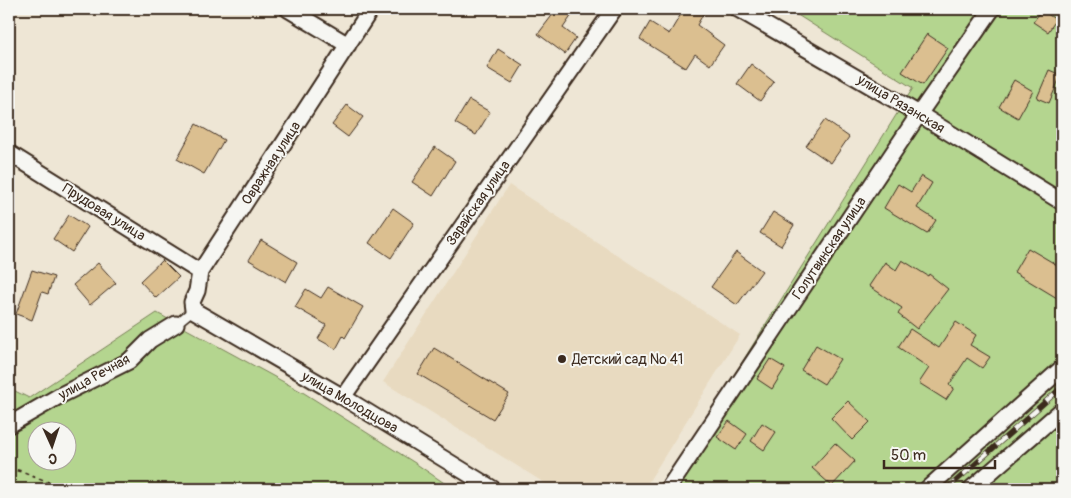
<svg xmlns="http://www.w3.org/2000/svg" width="1071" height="498" font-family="Pangolin,sans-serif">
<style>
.built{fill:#e8dac0}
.green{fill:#b4d58f;stroke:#788056;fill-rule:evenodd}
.building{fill:#dbbf90;stroke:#3b2a1e}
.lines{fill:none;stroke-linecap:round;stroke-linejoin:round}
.service-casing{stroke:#3b2a1e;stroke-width:11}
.minor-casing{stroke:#3b2a1e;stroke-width:19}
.path{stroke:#3b2a1e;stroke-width:2.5;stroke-dasharray:4 4;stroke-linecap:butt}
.service{stroke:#f6f6f2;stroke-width:8}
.minor{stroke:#f6f6f2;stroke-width:15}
.rail-casing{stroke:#3b2a1e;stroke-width:5.5}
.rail{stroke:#f6f6f2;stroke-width:4;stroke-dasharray:11;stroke-linecap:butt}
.poi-dot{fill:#3b2a1e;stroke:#f6f6f2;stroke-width:2}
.labels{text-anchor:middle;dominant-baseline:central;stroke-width:4;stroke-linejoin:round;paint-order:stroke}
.street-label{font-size:14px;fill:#3b2a1e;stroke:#f6f6f2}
.poi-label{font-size:14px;fill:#3b2a1e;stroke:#f6f6f2;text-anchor:start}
</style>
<rect width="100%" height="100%" fill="#eee6d5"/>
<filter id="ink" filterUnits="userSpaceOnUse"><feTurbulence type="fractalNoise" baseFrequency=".02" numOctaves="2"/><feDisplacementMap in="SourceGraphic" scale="10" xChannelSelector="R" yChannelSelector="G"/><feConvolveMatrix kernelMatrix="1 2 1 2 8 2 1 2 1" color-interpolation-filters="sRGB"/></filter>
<g filter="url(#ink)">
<path class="built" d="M509 185 740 335 644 489H554L383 382Z"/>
<path class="green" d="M788 9H1062V489H663L913 88Z
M157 313 304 393 415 463 453 489H9V388L29 398ZM38 430H68V460H38Z"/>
<path class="building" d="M557 9H576L563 28 576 38 565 54 538 34Z
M684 9H706L697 25 724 45 710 65 695 54 686 68 640 39 650 22 669 34Z
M1042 10 1056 20 1048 32 1033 22Z
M927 34 948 48 923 85 902 72Z
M498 49 523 65 512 83 487 68Z
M751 64 774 82 760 101 737 84Z
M1049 70 1061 75 1049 103 1037 98Z
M1014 80 1033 91 1018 118 999 107Z
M469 100 490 112 476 135 455 123Z
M347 105 363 117 348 137 332 125Z
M825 120 849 137 831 163 806 146Z
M196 124 224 140 204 174 177 159Z
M435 147 455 161 433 196 412 182Z
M921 176 932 183 917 208 936 220 927 234 884 208 898 184 911 192Z
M393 208 414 223 391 258 369 243Z
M773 212 794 225 781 246 760 233Z
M69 215 88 227 72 252 53 239Z
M261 240 297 262 286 282 249 260Z
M1028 248 1062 268V301L1014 272Z
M736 252 762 271 737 305 711 287Z
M162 260 179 277 156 298 140 281Z
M902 260 928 276 929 274 948 289 917 329 898 314 902 308 869 286 885 262 896 270Z
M98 263 116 283 90 305 73 285Z
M32 270 54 277 48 294 42 292 32 320 16 314Z
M328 287 363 307 345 338 343 336 336 349 318 339 326 325 295 307 306 289 321 298Z
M956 322 976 335 970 345 990 357 982 368 967 358 949 385 954 388 946 400 919 383 929 368 898 347 910 329 939 348Z
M816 345 840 359 824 384 801 370Z
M434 348 509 394 493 419 418 374Z
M770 359 785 368 772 389 757 379Z
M848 401 870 422 852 440 831 418Z
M729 421 747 434 736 450 717 437Z
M762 423 776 432 764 450 751 441Z
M835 443 855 461 832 486 812 468Z"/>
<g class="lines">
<defs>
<path id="service" d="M176 324 193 310"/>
<path id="minor" d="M288 9 348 45
M371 9 200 272 197 291 192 302 193 310 343 397 493 489
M738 9 919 114 1062 202
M9 153 200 272
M343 397 614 9
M9 425 61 395 129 361 150 340 176 324
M668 489 919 114 992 9
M927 489 1062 368
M971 489 1062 410"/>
</defs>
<use href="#service" class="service-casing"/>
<use href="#minor" class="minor-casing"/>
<path class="path" d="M9 468 23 472 64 489"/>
<use href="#service" class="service"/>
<use href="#minor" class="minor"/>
<defs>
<path id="rail" d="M947 489 1062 387"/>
</defs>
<use href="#rail" class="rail-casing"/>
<use href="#rail" class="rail"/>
</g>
</g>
<circle class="poi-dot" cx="562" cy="359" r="5"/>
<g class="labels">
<g class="street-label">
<text transform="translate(901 104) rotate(31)">улица Рязанская</text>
<text transform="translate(271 163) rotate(-57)">Овражная улица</text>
<text transform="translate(478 203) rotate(-55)">Зарайская улица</text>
<text transform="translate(104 212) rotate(32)">Прудовая улица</text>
<text transform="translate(829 248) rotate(-56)">Голутвинская улица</text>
<text transform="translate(94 377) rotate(-29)">улица Речная</text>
<text transform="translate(350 402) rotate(30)">улица Молодцова</text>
</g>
<g class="poi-label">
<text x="572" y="359">Детский сад № 41</text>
</g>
</g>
<rect width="1071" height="498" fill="none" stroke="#f6f6f2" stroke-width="30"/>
<rect x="15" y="15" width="1041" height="468" fill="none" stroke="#3b2a1e" stroke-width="2" filter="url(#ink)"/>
<g transform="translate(52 446) rotate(177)"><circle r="24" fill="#f6f6f2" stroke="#aba49d"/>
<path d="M0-4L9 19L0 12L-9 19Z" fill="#3b2a1e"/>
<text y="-8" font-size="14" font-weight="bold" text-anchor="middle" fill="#3b2a1e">С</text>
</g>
<path d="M884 460v8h111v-8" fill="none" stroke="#3b2a1e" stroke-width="2.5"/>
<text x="891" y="460" font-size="15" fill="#3b2a1e" stroke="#f6f6f2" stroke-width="4" paint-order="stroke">50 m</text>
</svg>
